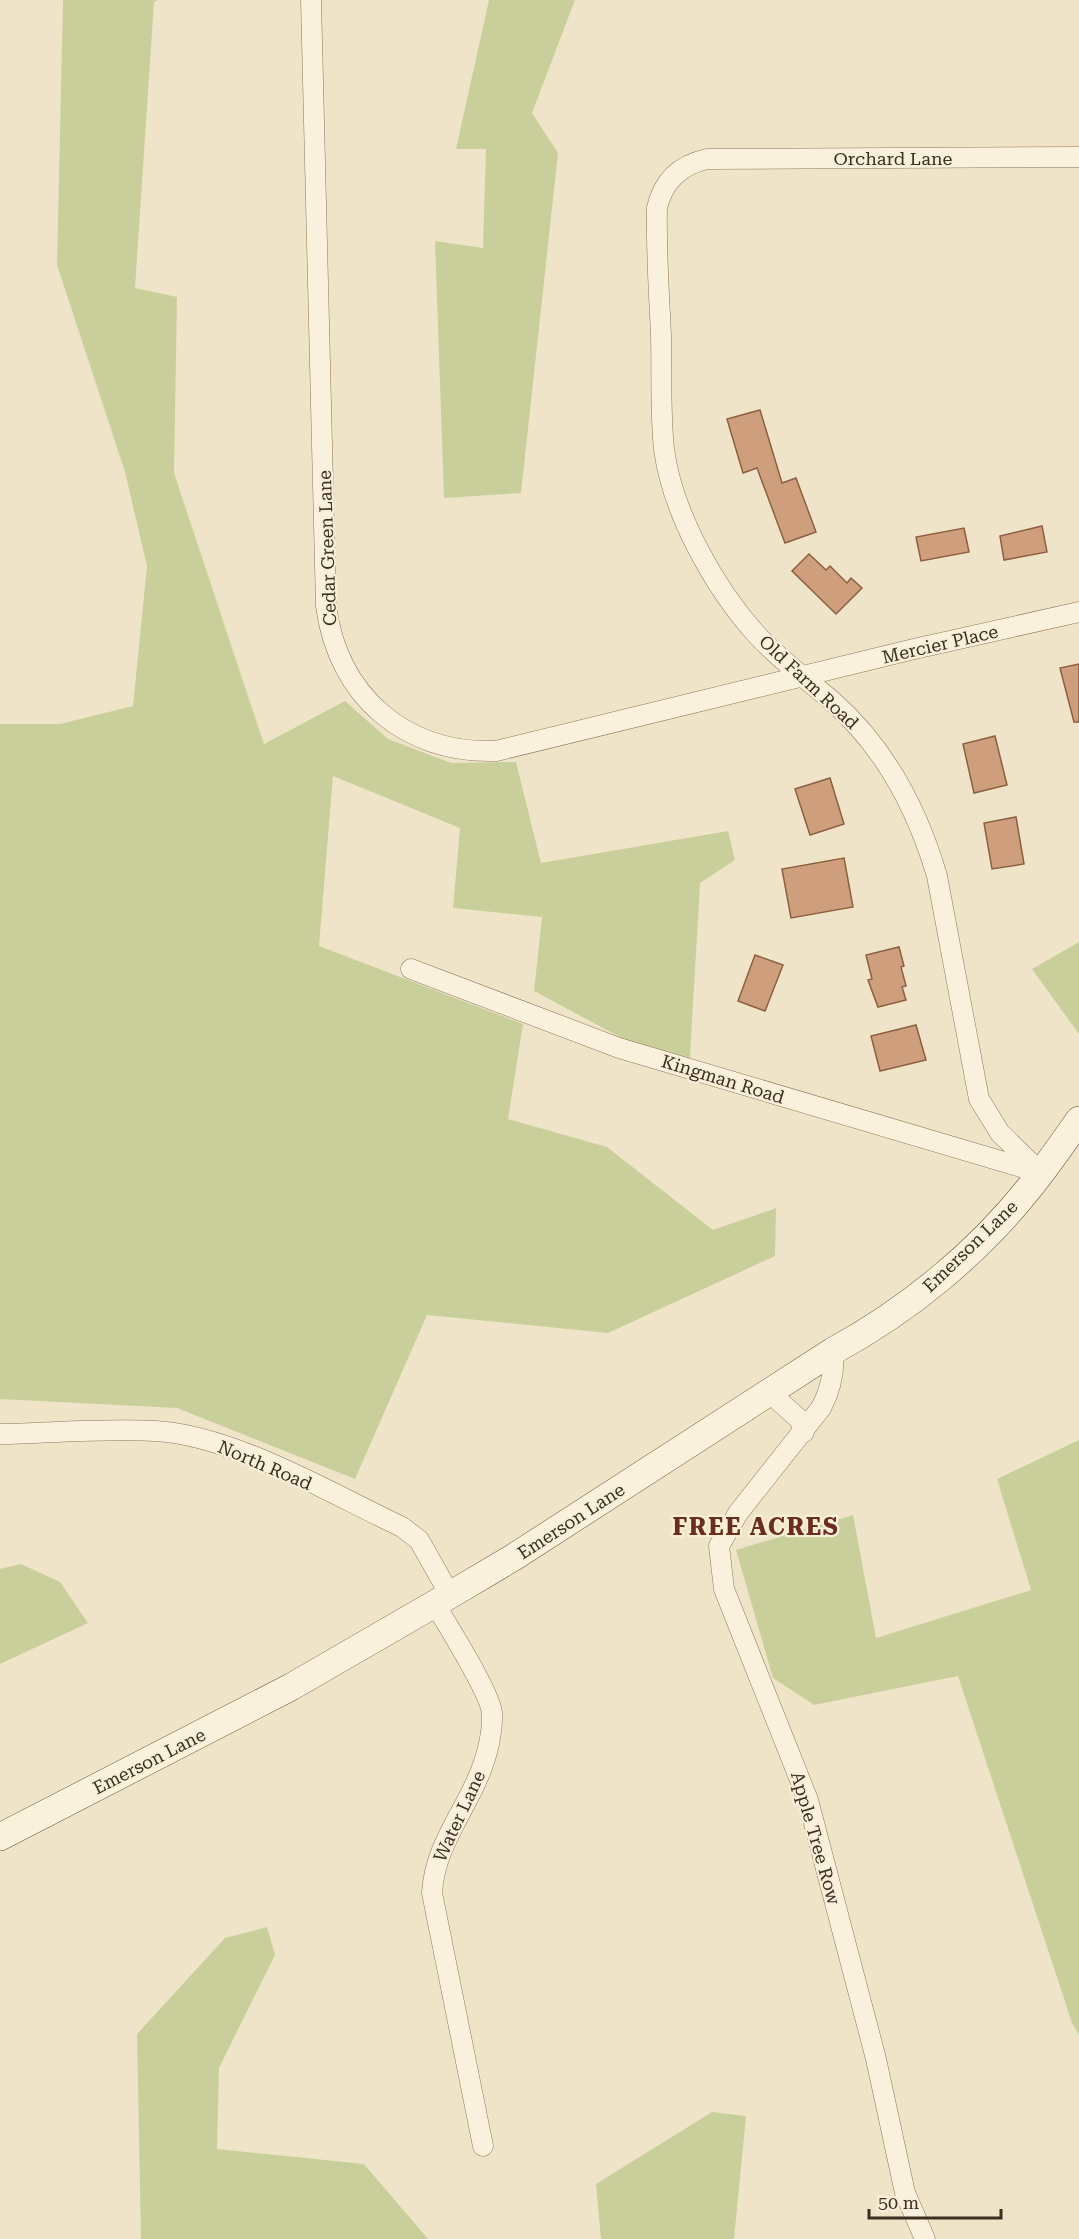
<svg xmlns="http://www.w3.org/2000/svg" width="1079" height="2239" font-family="'Roboto Serif',serif">
<style>
.green{fill:#c9cf9b}
.building{fill:#cf9f7d;stroke:#8d5f41;stroke-width:1.5}
.lines{fill:none;stroke-linecap:round;stroke-linejoin:round}
.street-casing{stroke:#8d765c;stroke-width:21}
.secondary-casing{stroke:#6f573f;stroke-width:28}
.street{stroke:#faf1dc;stroke-width:20}
.secondary{stroke:#faf1dc;stroke-width:27}
.labels{text-anchor:middle;dominant-baseline:central;stroke-width:4.5;stroke-linejoin:round;paint-order:stroke}
.street-label{font-size:18px;fill:#3d2e20;stroke:#f7eed8}
.district-label{font-size:24px;font-weight:bold;letter-spacing:1.5px;fill:#6b2e1e;stroke:#f7eed8}
</style>
<rect width="100%" height="100%" fill="#f0e4c8"/>
<path class="green" d="M63 0H158L154 2 135 288 177 297 174 473 264 744 345 701 388 739 451 763 516 762 541 863 728 831 735 860 700 883 689 1074 534 991 542 917 453 908 460 828 333 776 319 946 523 1024 508 1119 607 1147 713 1230 776 1208 775 1256 608 1333 427 1315 355 1479 177 1408 0 1399V724H60L133 706 147 566 125 472 57 265Z
M489 0H575L532 113 558 153 521 493 444 498 435 241 483 248 486 149H456Z
M1079 942V1034L1032 969Z
M1079 1440V2035L1072 2023 958 1676 814 1705 773 1678 736 1550 853 1515 876 1638 1031 1590 997 1479Z
M21 1564 60 1582 88 1623 0 1664V1569Z
M267 1927 275 1955 219 2068 217 2149 364 2164 428 2239H141L137 2034 225 1938Z
M712 2112 746 2116 734 2239H601L596 2184Z"/>
<path class="building" d="M760 410 782 483 796 478 816 532 785 543 757 468 743 473 727 419Z
M1042 526 1047 552 1004 560 1000 536Z
M964 528 969 552 921 561 916 537Z
M809 554 826 570 830 566 847 583 851 578 862 588 836 614 792 571Z
M1079 664V722H1074L1060 668Z
M995 736 1007 785 974 793 963 744Z
M830 778 844 824 810 835 795 789Z
M1016 817 1024 864 992 869 984 823Z
M844 858 853 907 791 918 782 869Z
M899 947 904 966 901 967 906 986 902 987 906 1000 878 1007 868 980 872 979 866 955Z
M755 955 783 965 765 1011 738 1001Z
M916 1025 926 1060 880 1071 871 1036Z"/>
<g class="lines">
<defs>
<path id="street" d="M311 0 326 606C338 696 405 754 496 751L914 649 1079 612
M411 969 619 1048 1038 1172
M1041 1173 1000 1133 979 1099 937 876C917 808 885 747 831 700 805 678 779 659 756 634 714 587 672 512 664 449 660 412 662 373 661 335 659 293 656 250 657 208 663 181 680 165 707 159L1079 157
M833 1351C835 1372 831 1389 821 1408L738 1513 719 1546 724 1589 808 1800 876 2059 905 2193 925 2239
M769 1392 800 1420 804 1432
M0 1434C51 1433 105 1428 156 1431 235 1436 330 1493 402 1527L419 1540 450 1595
M435 1604C447 1625 490 1692 492 1713 493 1745 480 1777 465 1804 449 1834 434 1859 432 1893L483 2146"/>
<path id="secondary" d="M0 1837 291 1687 450 1595 514 1557 833 1351C907 1311 978 1253 1030 1187 1047 1166 1063 1143 1079 1120"/>
</defs>
<use href="#street" class="street-casing"/>
<use href="#secondary" class="secondary-casing"/>
<use href="#street" class="street"/>
<use href="#secondary" class="secondary"/>
</g>
<g class="labels">
<g class="street-label">
<text x="893" y="158">Orchard Lane</text>
<text transform="translate(327 548) rotate(-92)">Cedar Green Lane</text>
<text transform="translate(940 644) rotate(-13)">Mercier Place</text>
<text transform="translate(809 682) rotate(43)">Old Farm Road</text>
<text transform="translate(723 1079) rotate(17)">Kingman Road</text>
<text transform="translate(970 1246) rotate(-44)">Emerson Lane</text>
<text transform="translate(265 1465) rotate(23)">North Road</text>
<text transform="translate(571 1521) rotate(-33)">Emerson Lane</text>
<text transform="translate(149 1761) rotate(-27)">Emerson Lane</text>
<text transform="translate(459 1816) rotate(-65)">Water Lane</text>
<text transform="translate(816 1838) rotate(74)">Apple Tree Row</text>
</g>
<g class="district-label">
<text x="756" y="1527">FREE ACRES</text>
</g>
</g>
<path d="M869 2209v9h132v-9" fill="none" stroke="#3d2e20" stroke-width="3"/>
<text x="878" y="2209" font-size="18" fill="#3d2e20" stroke="#f7eed8" stroke-width="4.5" paint-order="stroke">50 m</text>
</svg>
